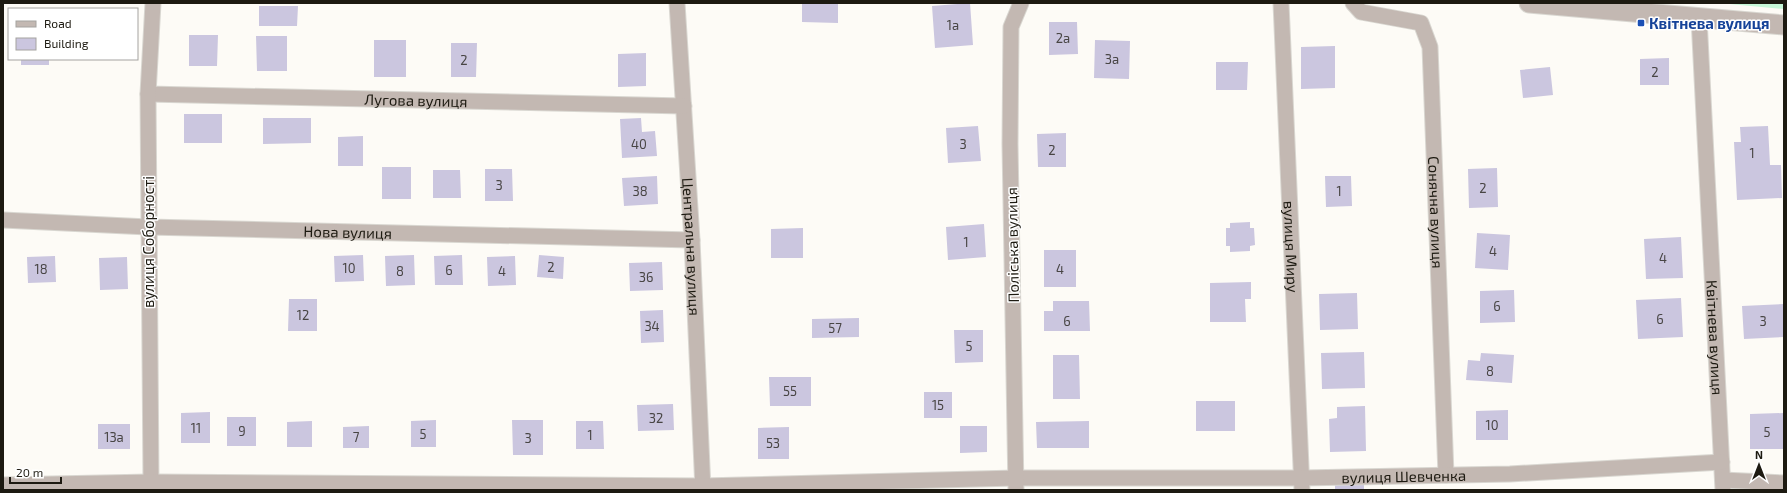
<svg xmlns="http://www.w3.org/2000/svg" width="1787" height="493" font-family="'Exo 2',sans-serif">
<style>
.green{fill:#c6f7d7}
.building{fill:#cbc6df}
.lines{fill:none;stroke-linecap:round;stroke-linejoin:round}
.minor-casing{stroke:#d9d7d1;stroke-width:17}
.tertiary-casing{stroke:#d9d7d1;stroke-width:21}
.minor{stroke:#c3b8b2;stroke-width:15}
.tertiary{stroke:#c3b8b2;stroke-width:19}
.transit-dot{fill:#1a4fb4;stroke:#fff;stroke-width:1.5}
.labels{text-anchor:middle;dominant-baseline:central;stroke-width:3;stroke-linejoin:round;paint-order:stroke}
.number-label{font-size:13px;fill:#484544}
.transit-label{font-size:15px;font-weight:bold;fill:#164399;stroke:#fff;text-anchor:start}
.street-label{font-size:15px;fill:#1d1a11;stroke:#fff}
</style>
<rect width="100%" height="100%" fill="#fdfbf6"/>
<path class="green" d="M1719 3H1784V9Z"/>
<path class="building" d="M802 3H838V23L802 22Z
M970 3 973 45 935 48 932 6Z
M259 6H298L297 26H259Z
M1049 22H1077L1078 54 1049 55Z
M189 35H218L217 66H189Z
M256 36H287V71H257Z
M374 40H406V77H374Z
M1095 40 1130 41 1129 79 1094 78Z
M451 43H477L476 77H451Z
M1335 46V88L1301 89V47Z
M646 53V86L618 87V54Z
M1669 58V85H1640V59Z
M21 59H49V65H21Z
M1216 62H1248L1247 90H1216Z
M1550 67 1553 95 1523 98 1520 70Z
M184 114H222V143H184Z
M263 118H311V143L263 144Z
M641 118 642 132 655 131 657 156 622 158 620 119Z
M978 126 981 161 948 163 946 128Z
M1768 126 1770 165H1781L1782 198 1737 200 1734 142H1741L1740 127Z
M1066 133V167H1038L1037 134Z
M363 136V166H338V137Z
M382 167H411V199H382Z
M1497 168 1498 207 1469 208 1468 169Z
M485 169H512L513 201H485Z
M433 170H460L461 198H433Z
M657 176 658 204 624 206 622 178Z
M1325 176H1351L1352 206 1326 207Z
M1250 222V228H1254L1255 245 1250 246V251L1230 252V246H1226V228H1230V223Z
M984 224 986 257 948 260 946 227Z
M803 228V258H771V229Z
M1477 233 1510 235 1508 270 1475 268Z
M1681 237 1683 278 1646 279 1644 239Z
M1044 250H1076V287H1044Z
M363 255 364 281 335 282 334 256Z
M414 255 415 285 386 286 385 256Z
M462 255 463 285H435L434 256Z
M539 255 564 257 563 279 537 277Z
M55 256 56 282 28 283 27 257Z
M515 256 516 285 488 286 487 257Z
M127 257 128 289 100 290 99 258Z
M662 262 663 290 630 291 629 263Z
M1251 282V299H1245L1246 322H1210V283Z
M1514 290 1515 322 1480 323V291Z
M1357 293 1358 329 1320 330 1319 294Z
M1681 298 1683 337 1638 339 1636 300Z
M289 299H317V331H288Z
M1053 301H1089L1090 331H1044V311H1053Z
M1784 304V337L1744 339 1742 306Z
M663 310 664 342 641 343 640 311Z
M859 318V337L812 338V319Z
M954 330H983V362L955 363Z
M1364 352 1365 388 1322 389 1321 353Z
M1481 353 1514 355 1512 383 1466 380 1468 360 1480 361Z
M1053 355H1079L1080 399H1053Z
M769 377H811V406H770Z
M924 392H952V418H924Z
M1196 401H1235V431H1196Z
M673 404 674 430 638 431 637 405Z
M1365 406 1366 451 1330 452 1329 419 1337 418V407Z
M1508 410V440H1476V411Z
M210 412V443H181V413Z
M1784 413V449H1750V414Z
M227 417H256V446H227Z
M436 420V447H411V421Z
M512 420H543V455H513Z
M312 421V447H287V422Z
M576 421H603L604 449H576Z
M1089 421V448H1037L1036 422Z
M98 424H130V449H98Z
M369 426V448H343V427Z
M960 426H987V452L960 453Z
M789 427V459H758V428Z
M1335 485H1364V490H1335Z"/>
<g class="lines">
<defs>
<g id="minor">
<path id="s1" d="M677 3 692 240 703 490"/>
<path id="s2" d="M1281 3 1302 490"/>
<path id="s3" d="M1353 3 1361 12 1421 23 1430 47 1446 475"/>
<path id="s4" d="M1699 18 1723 490"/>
<path id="s5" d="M148 94 684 106"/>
<path id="s6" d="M3 220 148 227 692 240"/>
<path d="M1723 480 1784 483"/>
<path d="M151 482 148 94 153 3"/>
<path id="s7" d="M3 485 151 482 702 486 1016 478H1301L1510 474 1722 462"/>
<path d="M1016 490 1010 144 1011 27 1021 3"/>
</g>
<path id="tertiary" d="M1529 3 1784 25"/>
</defs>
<use href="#minor" class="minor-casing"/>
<use href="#tertiary" class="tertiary-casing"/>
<use href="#minor" class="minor"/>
<use href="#tertiary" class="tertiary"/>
</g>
<rect class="transit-dot" x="1637" y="19" width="8" height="8" rx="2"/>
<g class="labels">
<g class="number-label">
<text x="953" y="25">1а</text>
<text x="1063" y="38">2а</text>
<text x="1112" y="59">3а</text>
<text x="464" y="60">2</text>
<text x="1655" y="72">2</text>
<text x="639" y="144">40</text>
<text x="963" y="144">3</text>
<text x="1052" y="150">2</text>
<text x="1752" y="153">1</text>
<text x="499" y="185">3</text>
<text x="1483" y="188">2</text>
<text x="640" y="191">38</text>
<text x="1339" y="191">1</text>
<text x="966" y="242">1</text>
<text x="1493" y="251">4</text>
<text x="1663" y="258">4</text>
<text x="551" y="267">2</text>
<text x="349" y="268">10</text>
<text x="41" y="269">18</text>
<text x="1060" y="269">4</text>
<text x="449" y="270">6</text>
<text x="400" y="271">8</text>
<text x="502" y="271">4</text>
<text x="646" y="277">36</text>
<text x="1497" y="306">6</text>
<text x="303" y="315">12</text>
<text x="1660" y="319">6</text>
<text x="1067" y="321">6</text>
<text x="1763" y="321">3</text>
<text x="652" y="326">34</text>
<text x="835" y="328">57</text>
<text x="969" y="346">5</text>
<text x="1490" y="371">8</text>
<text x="790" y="391">55</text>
<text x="938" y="405">15</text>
<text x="656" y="418">32</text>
<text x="1492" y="425">10</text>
<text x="196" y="428">11</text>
<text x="242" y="431">9</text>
<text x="1767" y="432">5</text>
<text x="423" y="434">5</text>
<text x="590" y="435">1</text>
<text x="114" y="437">13а</text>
<text x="356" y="437">7</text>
<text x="528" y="438">3</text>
<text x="773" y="443">53</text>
</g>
<g class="transit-label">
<text x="1649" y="23">Квітнева вулиця</text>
</g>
<g class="street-label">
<text stroke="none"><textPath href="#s5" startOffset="268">Лугова вулиця</textPath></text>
<text stroke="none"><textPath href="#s3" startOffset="264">Сонячна вулиця</textPath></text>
<text stroke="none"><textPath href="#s6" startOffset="345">Нова вулиця</textPath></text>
<text transform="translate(148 242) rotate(-90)">вулиця Соборності</text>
<text transform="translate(1012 245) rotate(-91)">Поліська вулиця</text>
<text stroke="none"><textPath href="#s1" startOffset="244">Центральна вулиця</textPath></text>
<text stroke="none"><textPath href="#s2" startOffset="244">вулиця Миру</textPath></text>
<text stroke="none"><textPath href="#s4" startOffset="320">Квітнева вулиця</textPath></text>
<text stroke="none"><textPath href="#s7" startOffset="1401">вулиця Шевченка</textPath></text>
</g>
</g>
<rect width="1787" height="493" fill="none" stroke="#1d1a11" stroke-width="8"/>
<rect x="8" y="8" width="130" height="52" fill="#ffffff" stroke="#a5a3a0"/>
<rect x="16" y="21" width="20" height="6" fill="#c3b8b2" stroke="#a5a3a0"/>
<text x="44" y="28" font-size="12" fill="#1d1a11">Road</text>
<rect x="16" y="38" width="20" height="12" fill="#cbc6df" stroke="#a5a3a0"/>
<text x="44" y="48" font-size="12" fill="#1d1a11">Building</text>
<g transform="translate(1759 465)" stroke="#ffffff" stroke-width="3" paint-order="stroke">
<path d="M0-3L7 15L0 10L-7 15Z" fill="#1d1a11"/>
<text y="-6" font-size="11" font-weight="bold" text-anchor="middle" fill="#1d1a11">N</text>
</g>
<path d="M10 477v6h51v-6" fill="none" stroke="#1d1a11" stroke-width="2"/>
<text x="16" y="477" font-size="12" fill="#1d1a11" stroke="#ffffff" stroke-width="3" paint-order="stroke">20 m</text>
</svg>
